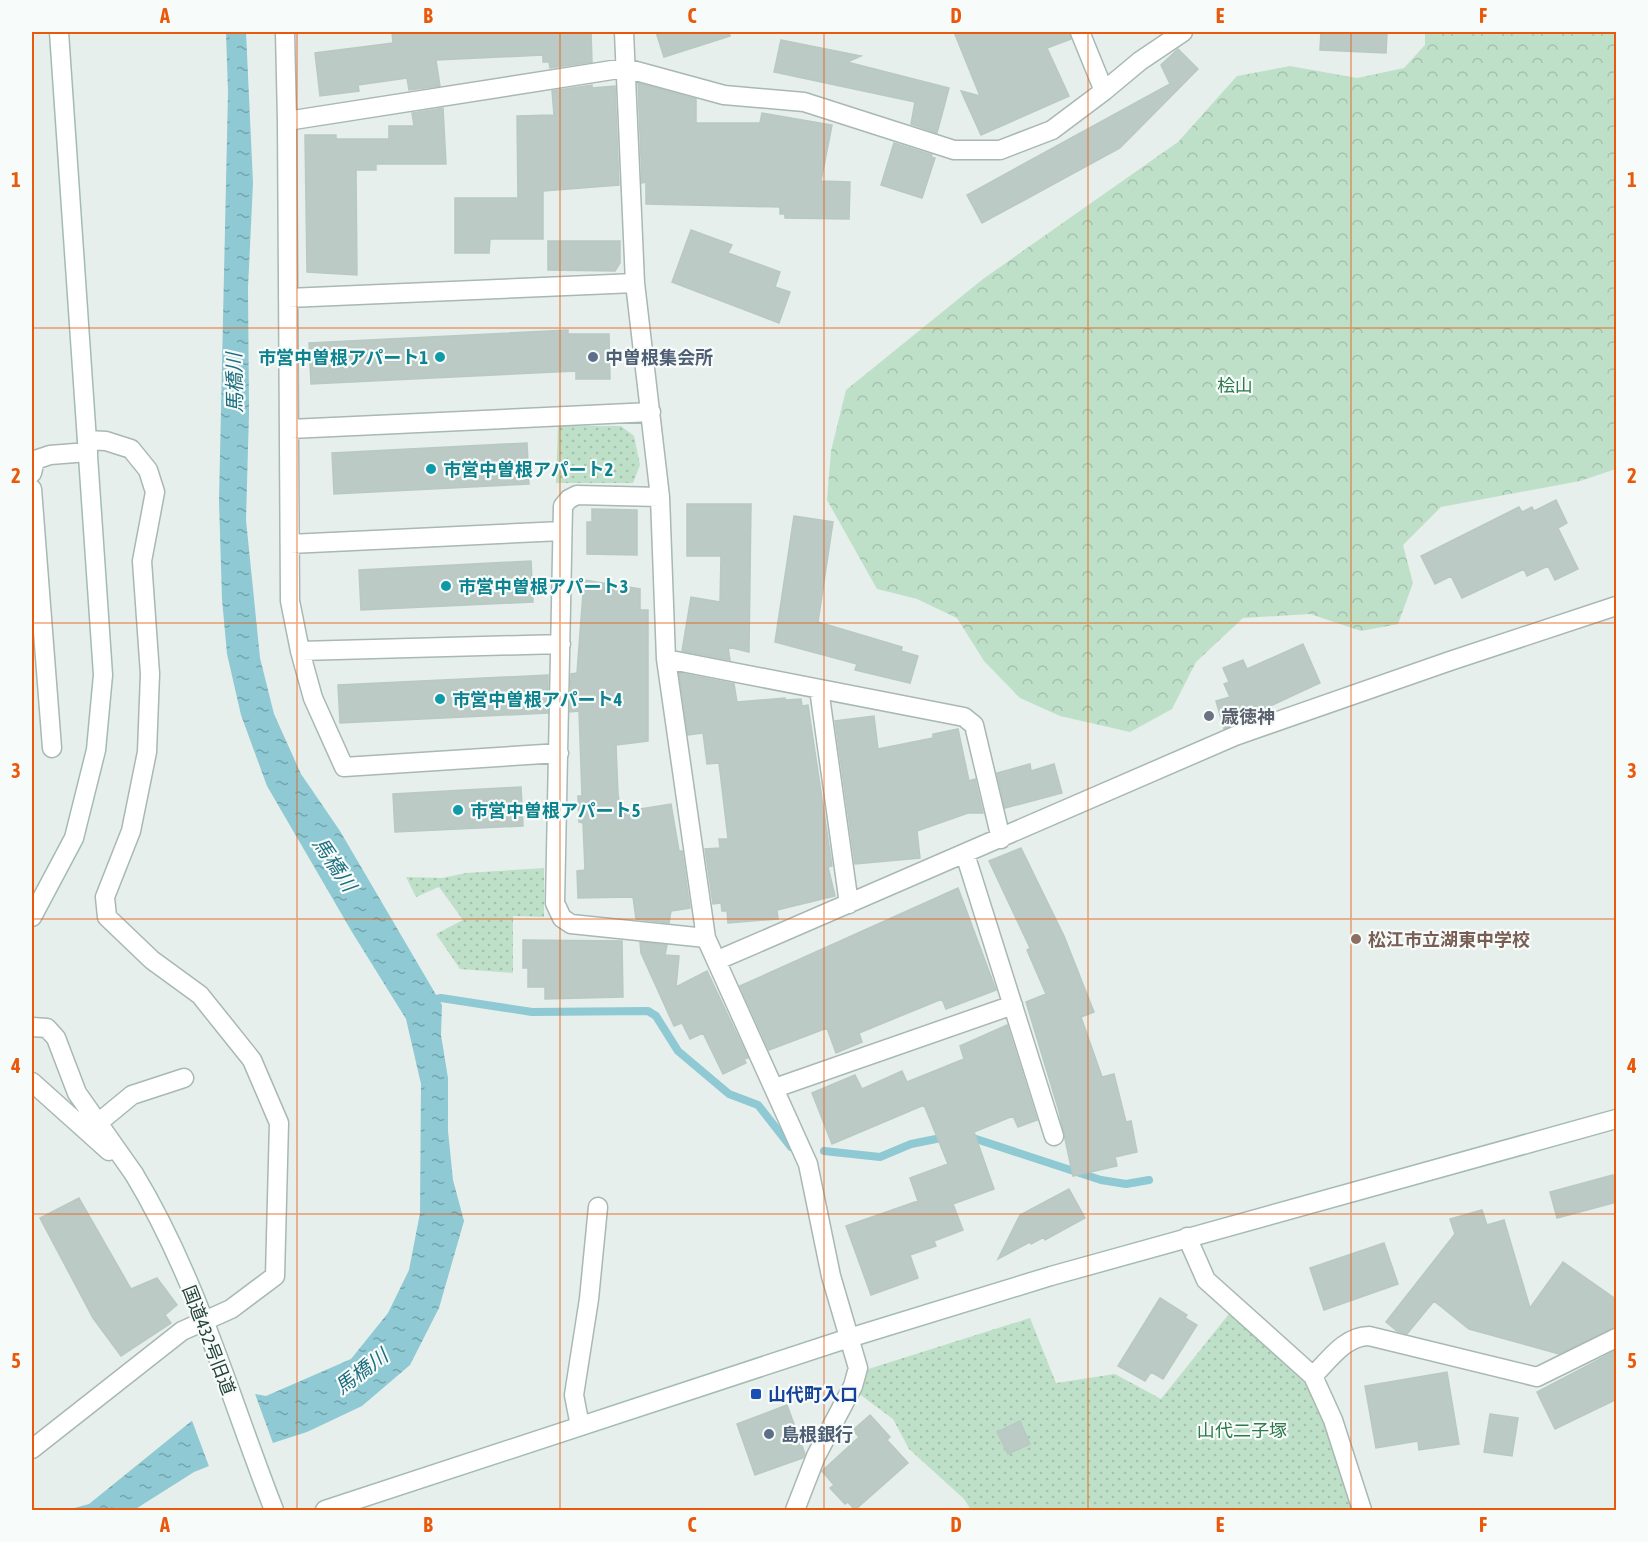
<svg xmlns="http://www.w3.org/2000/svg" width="1648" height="1542" font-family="'Asap Condensed','Noto Sans JP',sans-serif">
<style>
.forest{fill:url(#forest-crowns)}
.park{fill:url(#park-dots)}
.water{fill:url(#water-ripples)}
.pier{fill:#e6efeb}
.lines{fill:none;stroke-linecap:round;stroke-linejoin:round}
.stream{stroke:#8ec9d4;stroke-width:8}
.building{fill:#bbcac4;stroke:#b8c9c2;stroke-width:1.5}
.street-casing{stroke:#a8b8b2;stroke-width:21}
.secondary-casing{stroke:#a4bbb3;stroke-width:21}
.street{stroke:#fff;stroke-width:18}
.secondary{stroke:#fff;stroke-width:18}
.grid{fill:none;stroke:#e8590c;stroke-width:1.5;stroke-opacity:0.55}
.culture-dot{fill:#0f9aa8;stroke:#f7fbf9;stroke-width:2}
.service-dot{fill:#5c6f8a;stroke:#f7fbf9;stroke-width:2}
.worship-dot{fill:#6b7280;stroke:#f7fbf9;stroke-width:2}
.education-dot{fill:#8d6e63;stroke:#f7fbf9;stroke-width:2}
.transit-dot{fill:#1a4fb4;stroke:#f7fbf9;stroke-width:2}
.labels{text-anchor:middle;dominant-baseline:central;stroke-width:4.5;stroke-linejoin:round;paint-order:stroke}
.culture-label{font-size:18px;font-weight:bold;fill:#0d838f;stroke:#f7fbf9;text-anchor:start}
.service-label{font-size:18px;font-weight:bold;fill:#4e5e75;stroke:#f7fbf9;text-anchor:start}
.park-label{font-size:18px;fill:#2d7a4b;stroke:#f7fbf9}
.worship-label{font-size:18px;font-weight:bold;fill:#5b616d;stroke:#f7fbf9;text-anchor:start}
.education-label{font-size:18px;font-weight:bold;fill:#785e54;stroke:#f7fbf9;text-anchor:start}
.street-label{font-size:18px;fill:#24423a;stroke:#f7fbf9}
.transit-label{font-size:18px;font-weight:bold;fill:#164399;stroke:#f7fbf9;text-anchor:start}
.water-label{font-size:20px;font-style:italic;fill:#1c6f80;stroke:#f7fbf9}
.neatline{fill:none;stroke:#e8590c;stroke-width:2}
.grid-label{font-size:20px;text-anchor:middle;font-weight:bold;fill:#e8590c}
</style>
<defs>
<pattern id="forest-crowns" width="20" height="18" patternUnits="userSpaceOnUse" patternTransform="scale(1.5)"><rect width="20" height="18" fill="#bfe0c8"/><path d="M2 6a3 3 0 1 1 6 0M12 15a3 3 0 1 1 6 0" fill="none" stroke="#a4c1ad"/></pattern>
<pattern id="park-dots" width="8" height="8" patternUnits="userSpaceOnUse" patternTransform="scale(1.5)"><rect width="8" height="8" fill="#bfe0c8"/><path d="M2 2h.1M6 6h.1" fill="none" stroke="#a4c1ad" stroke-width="1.8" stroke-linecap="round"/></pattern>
<pattern id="water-ripples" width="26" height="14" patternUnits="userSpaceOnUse" patternTransform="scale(1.5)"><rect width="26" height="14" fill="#8ec9d4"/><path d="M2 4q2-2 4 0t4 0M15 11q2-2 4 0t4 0" fill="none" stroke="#74a5ad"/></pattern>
</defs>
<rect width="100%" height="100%" fill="#e6efeb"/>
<path class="forest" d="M1425 32H1616V469L1580 481 1441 507 1403 545 1413 583 1398 624 1361 631 1310 614 1243 618 1196 662 1172 709 1130 732 1060 716 1020 698 984 661 957 618 917 599 877 589 827 500 831 451 846 390 983 279 1178 142 1237 76 1290 66 1357 78 1404 68 1425 45Z"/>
<path class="park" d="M558 426H621L634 436 640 465 633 483H556Z
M544 868V917L513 916V973L460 969 436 934 463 920 439 887 416 897 406 877 442 878 466 873Z
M1229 1314 1255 1332 1312 1385 1357 1510H971L964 1499 909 1449 893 1419 858 1393 862 1371 1030 1318 1056 1383 1115 1374 1161 1399Z"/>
<path class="water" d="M226 32H246L253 183 248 288 249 413 246 520 260 658 274 714 301 774 340 831 442 1005 441 1035 448 1078V1131L453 1180 464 1221 439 1308 410 1365 362 1406 307 1432 235 1455 255 1394 266 1396 351 1359 388 1313 409 1270 420 1213 421 1084 406 1019 352 932 267 786 241 715 227 654 222 599 219 501 228 92Z
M194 1419 232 1457 194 1472 134 1510H67L89 1504Z"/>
<path class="pier" d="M254 1391 274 1446 210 1469 191 1418 215 1405Z"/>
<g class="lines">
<path class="stream" d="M428 1001 441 998 532 1012 648 1011 656 1016 678 1051 729 1094 758 1105 791 1147
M965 1137 973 1138 1101 1180 1126 1184 1149 1180
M824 1151 880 1157 911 1144 946 1137"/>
</g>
<path class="building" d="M392 32H591L592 62 550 68 549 62H543V55L436 60 440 86 409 90 407 78 358 85 359 91 320 96 315 53 393 43Z
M656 32H729L730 36 664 57Z
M954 32H1069L1071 39 1047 48 1069 96 981 135 961 91 980 96Z
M1321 32H1387L1386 53 1320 50Z
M781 40 861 56 847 62 949 88 937 133 911 124 915 102 774 72Z
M1178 49 1198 69 1120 148 982 223 967 195 1170 84 1161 65Z
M638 83 696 99V123H760L762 113 832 125 821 181 850 182 849 219 785 218V214H780V207L646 204V182L642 183Z
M592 85V88L615 86 619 185 543 191V239H490L489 253H455V198H518L517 116 554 115 552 91Z
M443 108 446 164H376V170H356L357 275 307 272 305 135H336V139H389V126H414L412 113Z
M894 143 932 155 931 157 935 158 922 198 881 185Z
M691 230 732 245 728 253 780 272 775 287 790 292 779 323 672 282Z
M548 241H620V263L615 271 548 270Z
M568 330V334H609L610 379H576V371L311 384 309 343Z
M527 443 529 484 334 494 332 453Z
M1556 500 1567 523 1558 528 1578 569 1555 580 1548 566 1527 576 1524 569 1462 598 1451 576 1435 584 1421 556 1519 507 1522 512 1532 507 1534 511Z
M687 504H751L749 652 728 647 730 660 682 651 691 597 720 602 721 556H687Z
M592 509 637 510V555L587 554V522H592Z
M794 516 833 522 818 622 902 647 901 651 918 656 910 683 855 670 857 664 775 642Z
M531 561 533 602 361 610 359 570Z
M584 580 640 589V610H648V741L616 745 618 794 621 812 671 804 679 851H682L690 908 671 911 669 923 636 919 633 897 578 898 577 871 585 870 583 823 579 822 578 796H582L579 711 570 712 571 674 577 673Z
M1303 644 1320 683 1247 717 1248 720 1224 729 1216 701 1230 697 1224 684 1229 682 1223 668 1243 660 1247 669Z
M679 673 734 684 737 702 785 698V700L801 699 802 706 808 705 832 866 828 867 835 896 777 910 778 919 728 923 727 911H722L721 903 713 904 705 849 720 848 719 839H728L719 763 707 764 703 733 688 735Z
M548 675V713L340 723 338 685Z
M874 716 878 749 933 738V734L958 729 969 781 975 779 983 813H968L917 831 920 858 855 864 835 721Z
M1030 764 1031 771 1054 764 1062 793 1005 808 997 773Z
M521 787 523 826 395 832 393 794Z
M1021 848 1064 936 1094 1012 1081 1017 1102 1077 1114 1074 1126 1122 1131 1121 1137 1152 1115 1157 1117 1166 1073 1176 1059 1111 1026 1002 1046 994 1027 950 1030 948 989 861Z
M958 888 996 990 946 1009 942 999 859 1033 862 1042 836 1053 827 1028 769 1050 740 986Z
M523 940 622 941 623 997 545 999V987H528V968H523Z
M640 942 667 945 665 955 679 956 676 987 707 971 748 1058 744 1059 746 1063 723 1074 703 1033 690 1039 682 1023 674 1026 641 953Z
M1007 1025 1037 1120 1018 1127 1013 1116 974 1132 994 1189 953 1204 963 1230 934 1241 936 1246 910 1255 918 1278 871 1295 846 1226 918 1201 910 1178 948 1164 924 1105 832 1144 812 1093 855 1075 862 1089 902 1071 907 1082 964 1059 960 1046Z
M1613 1175 1617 1202 1557 1218 1550 1192Z
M1069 1189 1085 1218 1045 1240 1044 1237 1031 1244 1030 1242 998 1259 1020 1215Z
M79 1198 131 1289 157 1278 177 1305 165 1315 171 1323 121 1356 93 1318 40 1218Z
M1482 1210 1487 1225 1504 1220 1530 1308 1563 1262 1617 1300V1327L1559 1354 1469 1329 1434 1301 1407 1334 1397 1331 1386 1322 1455 1234 1450 1219Z
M1384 1243 1398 1284 1324 1310 1310 1268Z
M1160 1298 1187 1315 1185 1318 1197 1325 1163 1379 1151 1372 1145 1381 1118 1366Z
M1617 1350V1399L1555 1429 1537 1392Z
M1447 1372 1459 1444 1419 1450 1418 1441 1376 1448 1365 1386Z
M787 1405 805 1454 803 1458 755 1475 737 1424Z
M1490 1414 1518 1418 1512 1456 1484 1452Z
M870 1415 890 1437 887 1440 908 1463 855 1510 848 1502 845 1504 830 1488 834 1485 822 1471 859 1437 853 1430Z
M1020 1421 1030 1444 1008 1454 997 1432Z"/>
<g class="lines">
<defs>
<path id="street" d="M285 32 287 121 625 68 724 95 804 102 954 150H1000L1052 130 1104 91 1080 32
M624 32 635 283 660 497 666 659 706 938 808 1164 831 1276 858 1368 853 1386 816 1456 795 1510
M1104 91 1140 61 1183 32
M287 121 290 601 300 651 313 698 344 767 559 753
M288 298 635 283
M290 429 651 412
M32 473 35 460 50 455 88 452
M32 489 52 748
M660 497 577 495 569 499 563 506 555 903 562 918 571 924 706 938
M290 544 562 531
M300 651 561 644
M666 659 964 717 974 725 1001 839
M819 689 849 904
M965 854 1054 1136
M718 960 1235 736 1450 661 1616 606
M32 1027 47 1028 56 1038 77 1093 134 1174
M32 1082 109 1151
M775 1088 1013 1005
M98 1123 132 1095 184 1078
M1187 1237 1206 1280 1313 1376 1333 1420 1362 1510
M1313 1376C1329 1360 1345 1336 1369 1336L1537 1377 1616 1338
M580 1426 574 1395 589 1299 598 1207
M32 1449 182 1331 231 1309 275 1276 279 1123 252 1060 200 995 152 960 107 917 105 897 131 831 147 752 150 674 142 561 155 492 148 470 131 449 106 441 87 440"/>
<path id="secondary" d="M32 917 74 838 96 750 103 675 59 32
M134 1174C197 1278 230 1398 274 1510
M325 1510 849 1338 1051 1276 1616 1119"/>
</defs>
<use href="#street" class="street-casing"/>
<use href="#secondary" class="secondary-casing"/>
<use href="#street" class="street"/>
<use href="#secondary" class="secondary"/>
</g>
<path class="grid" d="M297 32V1510M560 32V1510M824 32V1510M1088 32V1510M1351 32V1510M32 328H1616M32 623H1616M32 919H1616M32 1214H1616"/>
<g class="culture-dot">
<circle cx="440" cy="357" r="6"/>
<circle cx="431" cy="469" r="6"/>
<circle cx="446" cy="586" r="6"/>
<circle cx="440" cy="699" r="6"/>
<circle cx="458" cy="810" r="6"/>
</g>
<g class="service-dot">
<circle cx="593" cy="357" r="6"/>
<circle cx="769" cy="1434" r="6"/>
</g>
<circle class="worship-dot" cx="1209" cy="716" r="6"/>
<circle class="education-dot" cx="1356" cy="939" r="6"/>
<rect class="transit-dot" x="750" y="1388" width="12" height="12" rx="3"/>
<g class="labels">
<g class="culture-label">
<text x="428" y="357" text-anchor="end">市営中曽根アパート1</text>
<text x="443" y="469">市営中曽根アパート2</text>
<text x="458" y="586">市営中曽根アパート3</text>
<text x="452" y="699">市営中曽根アパート4</text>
<text x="470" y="810">市営中曽根アパート5</text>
</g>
<g class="service-label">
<text x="605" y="357">中曽根集会所</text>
<text x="781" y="1434">島根銀行</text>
</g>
<g class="park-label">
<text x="1235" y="385">桧山</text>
<text x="1242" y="1430">山代二子塚</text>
</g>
<g class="worship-label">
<text x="1221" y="716">歳徳神</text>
</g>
<g class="education-label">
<text x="1368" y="939">松江市立湖東中学校</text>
</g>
<g class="street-label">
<text transform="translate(209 1340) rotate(69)">国道432号旧道</text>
</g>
<g class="transit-label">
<text x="768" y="1394">山代町入口</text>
</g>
<g class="water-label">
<text transform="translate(234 383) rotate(-91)">馬橋川</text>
<text transform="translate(335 864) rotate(56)">馬橋川</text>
<text transform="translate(361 1371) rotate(-37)">馬橋川</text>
</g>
</g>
<rect width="1648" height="1542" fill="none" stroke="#f7fbf9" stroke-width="66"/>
<rect x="33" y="33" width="1582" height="1476" class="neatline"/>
<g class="grid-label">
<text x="165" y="23">A</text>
<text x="428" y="23">B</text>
<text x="692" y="23">C</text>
<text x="956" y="23">D</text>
<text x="1220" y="23">E</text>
<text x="1483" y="23">F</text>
<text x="16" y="187">1</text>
<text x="1632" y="187">1</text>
<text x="16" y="483">2</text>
<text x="1632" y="483">2</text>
<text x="16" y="778">3</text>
<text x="1632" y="778">3</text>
<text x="16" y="1073">4</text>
<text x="1632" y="1073">4</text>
<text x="16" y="1368">5</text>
<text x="1632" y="1368">5</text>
<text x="165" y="1532">A</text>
<text x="428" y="1532">B</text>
<text x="692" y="1532">C</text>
<text x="956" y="1532">D</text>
<text x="1220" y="1532">E</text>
<text x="1483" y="1532">F</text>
</g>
</svg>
